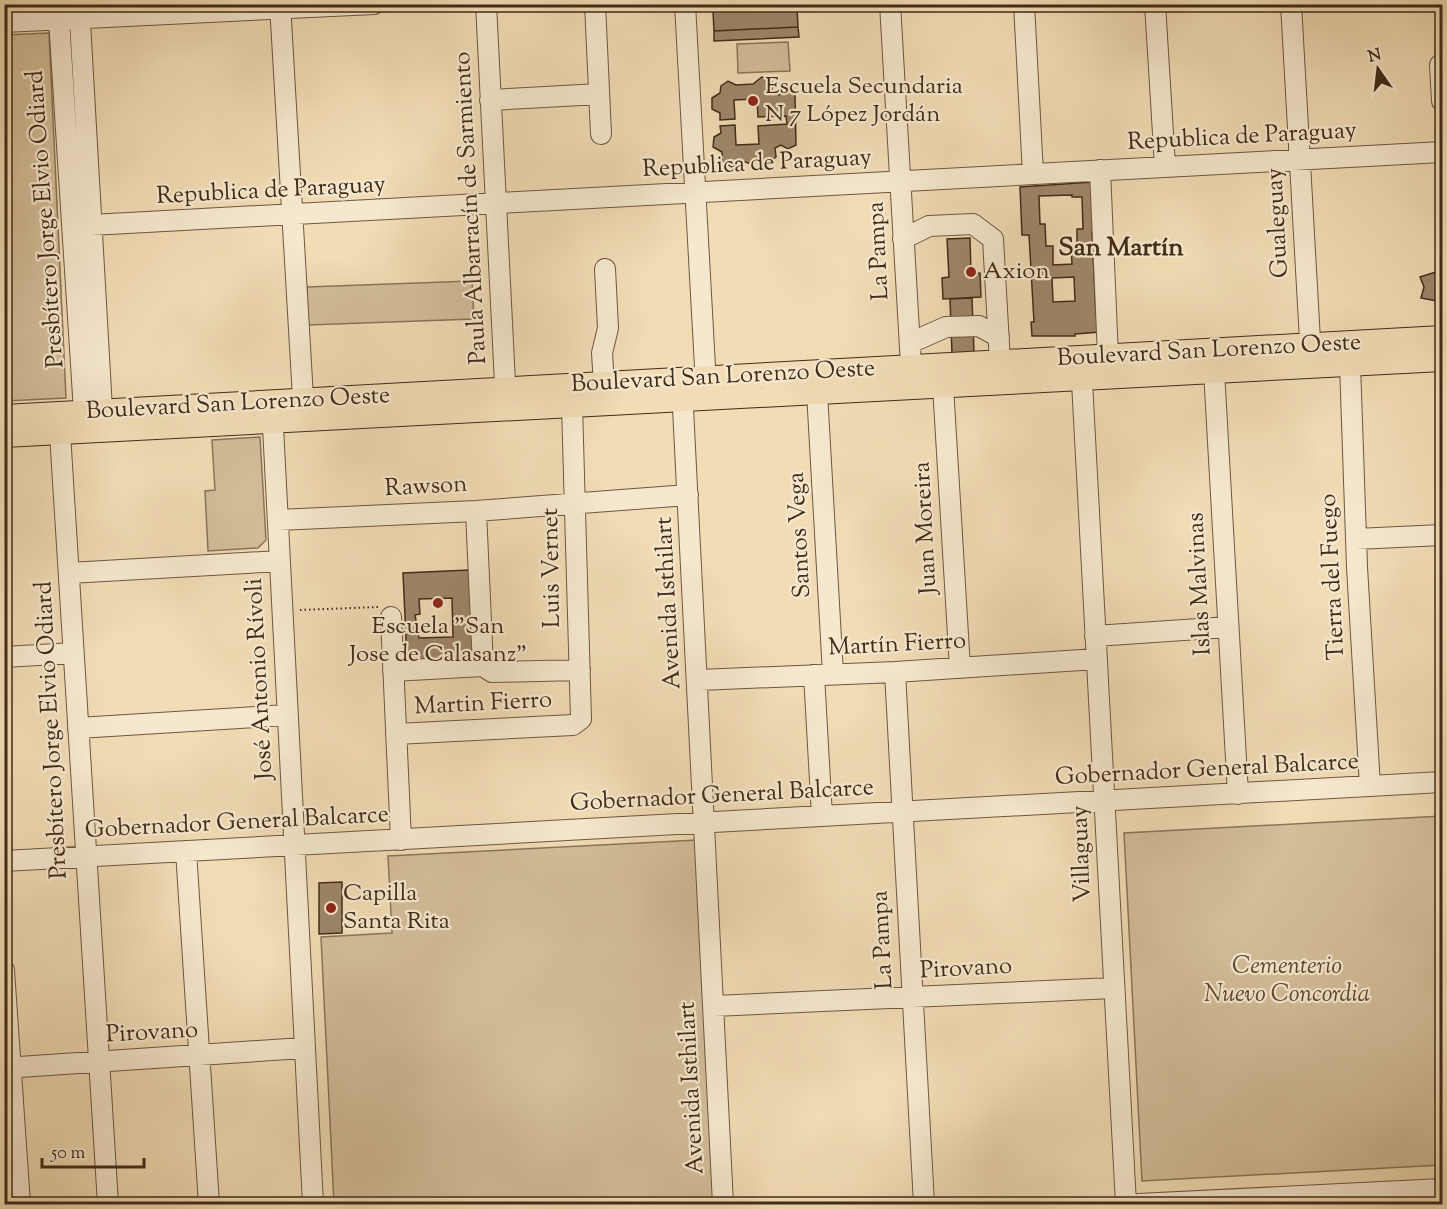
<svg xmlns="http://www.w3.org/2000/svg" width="1447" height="1209" font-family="'Sorts Mill Goudy',serif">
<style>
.green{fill:#d3be9a;stroke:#8a745a;stroke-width:1.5}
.building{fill:#9d876a;stroke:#412b19;stroke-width:1.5;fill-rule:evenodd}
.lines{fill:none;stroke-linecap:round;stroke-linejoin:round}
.minor-casing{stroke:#6d5740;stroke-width:22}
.major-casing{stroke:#412b19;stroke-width:26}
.path{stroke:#412b19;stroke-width:2;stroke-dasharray:1.5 3;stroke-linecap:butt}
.minor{stroke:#f6e8cf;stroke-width:20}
.major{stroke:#f1dcb5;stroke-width:24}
.poi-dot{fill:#8f2418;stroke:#f6e8cf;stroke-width:2}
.labels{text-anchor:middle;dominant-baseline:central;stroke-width:4.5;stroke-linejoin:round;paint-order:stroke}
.poi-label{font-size:24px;fill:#412b19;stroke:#f6e8cf;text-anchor:start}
.street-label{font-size:24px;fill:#412b19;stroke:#f6e8cf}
.park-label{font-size:24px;font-style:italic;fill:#5e4833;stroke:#f6e8cf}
.neighbourhood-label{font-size:26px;font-weight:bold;fill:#412b19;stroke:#f6e8cf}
</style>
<rect width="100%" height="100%" fill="#f1dcb5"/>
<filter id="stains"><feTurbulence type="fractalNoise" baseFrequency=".00333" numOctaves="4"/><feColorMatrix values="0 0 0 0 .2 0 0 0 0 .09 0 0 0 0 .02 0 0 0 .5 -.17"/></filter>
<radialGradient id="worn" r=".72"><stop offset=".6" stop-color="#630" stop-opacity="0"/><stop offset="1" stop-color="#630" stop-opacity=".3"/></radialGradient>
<path class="green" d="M49 33 66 398 5 401V35Z
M788 42 790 71 738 73 737 44Z
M472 281 474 319 308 325 307 287Z
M260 437 266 540 258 548 208 551 205 491 215 490 212 440Z
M1442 816V1165L1142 1181 1124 833Z
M697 840 715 1204H334L321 937 392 933 388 856Z"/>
<path class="building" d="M797 7 798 27 714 31 713 11Z
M798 27 799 37 714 41V31Z
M762 77 772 82V91L779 95 788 90 795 94 796 145 788 149 781 145 775 148 776 157 765 165 757 160H752L751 164 740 160 732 167 722 161V152L713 147 714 137 721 133 720 126 735 125 736 145 759 144 758 126 787 124 786 116 758 117 757 99 734 100 735 119 720 120V113L712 109V98L720 93 721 86 728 81 736 85 753 84Z
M1093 182 1102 231 1092 232 1096 315H1099L1100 332 1075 334V336H1032L1031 322H1034L1029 235H1022L1020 187ZM1072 195V197H1082L1083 229H1077V247H1071L1072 264 1053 265V246H1046L1045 224H1040L1039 196ZM1074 277 1075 301 1053 302 1052 278Z
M970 238 971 274 980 273 981 297 943 299 942 278 949 277 947 239Z
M1442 270V302L1421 298 1424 287 1420 277Z
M972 298 974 353 952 354 950 299Z
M469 570 473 657 407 660 403 573ZM452 598 453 637 419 638 415 615 420 614 419 599Z
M342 882V933L319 934V883Z"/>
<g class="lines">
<defs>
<path id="minor" d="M58 4 85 427
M79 4 103 427
M280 4 304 415
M486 4 506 403
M595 4 601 134
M685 4 705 367 702 378 683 408 723 1204
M890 4 912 382
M1024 4 1033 174
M1155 4 1165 166
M1291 4 1311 358
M4 22 374 4
M1442 65H1440L1442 101
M490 100 599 94
M1100 170 1108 356
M73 226 1442 152
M903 239 929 226 973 224 993 239 1000 362
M910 343 946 327 979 326 999 337
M1081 363 1126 1204
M1350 364 1357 567 1370 786
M1214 371 1238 794
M604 385 602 353 608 328 605 269
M943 386 960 668
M817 392 833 674
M272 407 313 1204
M60 433 108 1204
M476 511 483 666
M278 520 476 511 688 495
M1356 539 1442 535
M69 573 280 561
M391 617 401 840
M1095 636 1228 627
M4 657 73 653
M483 666 492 672 580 670
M393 671 483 666
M895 672 924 1204
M814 675 822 816
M699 680 895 672 1097 659
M78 728 287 715
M396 734 573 725 581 719 572 406
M186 851 209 1204
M4 861 1442 782
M4 970 20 1204
M714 1006 1113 988
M4 1068 303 1048
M1138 1204 1442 1189"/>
<path id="major" d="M4 417 1442 338
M4 435 1442 359"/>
</defs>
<use href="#minor" class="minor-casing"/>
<use href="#major" class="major-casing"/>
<path class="path" d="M300 610 378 607"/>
<use href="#minor" class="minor"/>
<use href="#major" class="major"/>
</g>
<g class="poi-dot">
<circle cx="753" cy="101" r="6"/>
<circle cx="971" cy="272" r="6"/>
<circle cx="438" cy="603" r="6"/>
<circle cx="331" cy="908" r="6"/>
</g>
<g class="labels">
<g class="poi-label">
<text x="765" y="87">Escuela Secundaria<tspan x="765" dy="28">N 7 López Jordán</tspan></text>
<text x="983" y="272">Axion</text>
<text x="438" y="627" text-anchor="middle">Escuela "San<tspan x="438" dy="28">Jose de Calasanz"</tspan></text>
<text x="343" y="894">Capilla<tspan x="343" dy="28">Santa Rita</tspan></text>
</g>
<g class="street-label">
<text transform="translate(1242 137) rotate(-3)">Republica de Paraguay</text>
<text transform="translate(757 164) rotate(-3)">Republica de Paraguay</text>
<text transform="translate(271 191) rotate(-3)">Republica de Paraguay</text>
<text transform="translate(471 208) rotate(-93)">Paula Albarracín de Sarmiento</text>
<text transform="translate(46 219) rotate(-94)">Presbítero Jorge Elvio Odiard</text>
<text transform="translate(1278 223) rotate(-93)">Gualeguay</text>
<text transform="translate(879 251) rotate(-93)">La Pampa</text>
<text transform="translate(1209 351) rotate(-3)">Boulevard San Lorenzo Oeste</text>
<text transform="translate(723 377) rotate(-3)">Boulevard San Lorenzo Oeste</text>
<text transform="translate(238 404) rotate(-3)">Boulevard San Lorenzo Oeste</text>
<text transform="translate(426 487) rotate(-3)">Rawson</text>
<text transform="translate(926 528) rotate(-93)">Juan Moreira</text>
<text transform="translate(800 535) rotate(-93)">Santos Vega</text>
<text transform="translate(552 568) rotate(-91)">Luis Vernet</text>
<text transform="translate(1333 577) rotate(-93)">Tierra del Fuego</text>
<text transform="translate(1200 584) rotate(-93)">Islas Malvinas</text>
<text transform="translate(669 603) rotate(-93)">Avenida Isthilart</text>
<text transform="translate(897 645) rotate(-3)">Martín Fierro</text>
<text transform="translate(260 679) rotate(-93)">José Antonio Rívoli</text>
<text transform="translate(483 704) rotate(-3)">Martin Fierro</text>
<text transform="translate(52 730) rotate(-93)">Presbítero Jorge Elvio Odiard</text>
<text transform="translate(1207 770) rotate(-3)">Gobernador General Balcarce</text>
<text transform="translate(722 796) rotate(-3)">Gobernador General Balcarce</text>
<text transform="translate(237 823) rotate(-3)">Gobernador General Balcarce</text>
<text transform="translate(1082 854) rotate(-92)">Villaguay</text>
<text transform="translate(883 940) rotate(-93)">La Pampa</text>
<text transform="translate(966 969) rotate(-3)">Pirovano</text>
<text transform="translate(152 1033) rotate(-3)">Pirovano</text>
<text transform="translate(692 1088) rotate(-93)">Avenida Isthilart</text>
</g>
<g class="park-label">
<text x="1287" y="967">Cementerio<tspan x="1287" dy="28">Nuevo Concordia</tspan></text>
</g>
<g class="neighbourhood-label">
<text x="1121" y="248">San Martín</text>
</g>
</g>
<rect width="1447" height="1209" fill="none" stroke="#f1dcb5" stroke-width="24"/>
<rect x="6" y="6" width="1435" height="1197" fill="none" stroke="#412b19" stroke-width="3"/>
<rect x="12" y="12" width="1423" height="1185" fill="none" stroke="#412b19" stroke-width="1.5"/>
<g transform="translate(1378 69) rotate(346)" stroke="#f6e8cf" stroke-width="4.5" paint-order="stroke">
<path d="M0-4.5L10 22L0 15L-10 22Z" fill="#412b19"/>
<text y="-9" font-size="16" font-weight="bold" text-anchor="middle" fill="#412b19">N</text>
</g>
<path d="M42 1158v9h102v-9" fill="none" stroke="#412b19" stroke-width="3"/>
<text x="51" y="1158" font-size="18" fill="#412b19" stroke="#f6e8cf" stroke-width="4.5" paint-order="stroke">50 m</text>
<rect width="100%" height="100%" filter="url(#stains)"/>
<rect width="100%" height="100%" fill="url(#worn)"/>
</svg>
